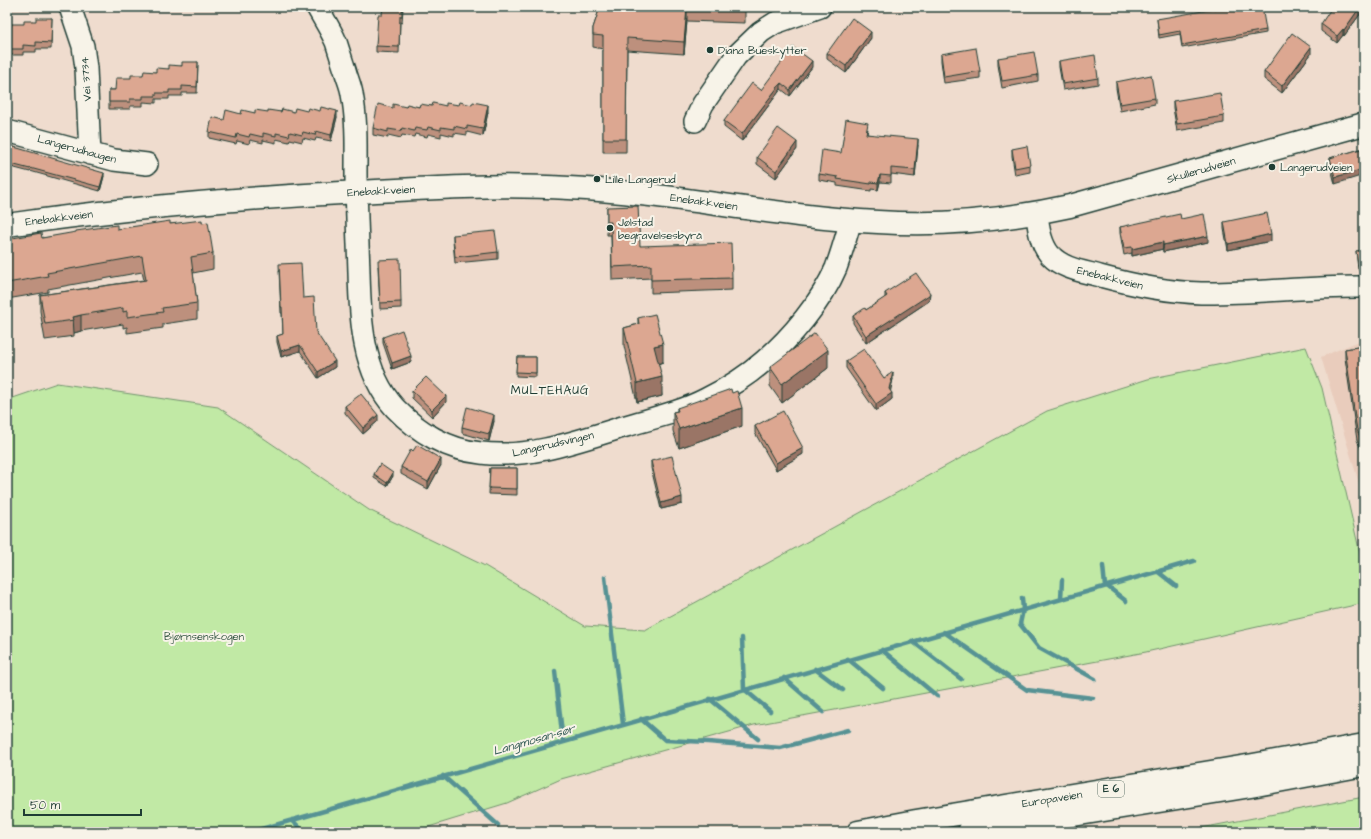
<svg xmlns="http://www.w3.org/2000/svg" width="1371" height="839" font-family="'Architects Daughter',sans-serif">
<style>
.built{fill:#e9ccbc}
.green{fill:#c1e9a5;stroke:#70936c}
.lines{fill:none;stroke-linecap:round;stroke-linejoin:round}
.stream{stroke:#569294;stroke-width:4.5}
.minor-casing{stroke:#1f3d34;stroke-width:24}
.major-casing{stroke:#1f3d34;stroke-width:25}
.highway-casing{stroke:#1f3d34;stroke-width:25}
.minor{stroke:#f7f3e8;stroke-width:21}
.major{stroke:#f7f3e8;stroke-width:22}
.highway{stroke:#f7f3e8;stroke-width:22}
.wall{fill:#bd907d;stroke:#1f3d34}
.shaded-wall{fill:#9a7566;stroke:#1f3d34}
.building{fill:#dca791;stroke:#1f3d34}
.poi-dot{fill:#1f3d34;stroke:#f7f3e8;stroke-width:1.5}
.labels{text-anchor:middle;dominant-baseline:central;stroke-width:4;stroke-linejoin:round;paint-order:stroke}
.shield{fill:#f7f3e8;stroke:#60746a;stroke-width:1}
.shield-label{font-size:10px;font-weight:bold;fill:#1f3d34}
.poi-label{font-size:11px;fill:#1f3d34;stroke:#f7f3e8;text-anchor:start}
.street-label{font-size:11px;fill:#1f3d34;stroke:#f7f3e8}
.park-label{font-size:11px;fill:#375745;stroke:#f7f3e8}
.neighbourhood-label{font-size:12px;letter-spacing:1px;fill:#1f3d34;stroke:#f7f3e8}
.water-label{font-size:12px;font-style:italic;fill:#315954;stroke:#f7f3e8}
</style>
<rect width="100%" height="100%" fill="#efdcce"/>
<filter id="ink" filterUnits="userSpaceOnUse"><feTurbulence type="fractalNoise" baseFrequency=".025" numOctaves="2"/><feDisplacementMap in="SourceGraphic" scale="8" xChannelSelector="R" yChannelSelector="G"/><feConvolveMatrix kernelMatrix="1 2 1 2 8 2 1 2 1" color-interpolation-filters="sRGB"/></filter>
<g filter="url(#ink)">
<path class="built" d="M1364 339V500L1321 357Z"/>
<path class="green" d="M1306 347 1322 388 1364 571V603L1146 652 754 725 561 779 507 803 412 832H7V400L57 383 218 407 369 510 485 566 585 626 645 630 1047 411 1148 379Z
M1364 797V832H1180Z"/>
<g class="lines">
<path class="stream" d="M1103 566 1105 586
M1157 571 1176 586
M605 577 623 724
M1107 586 1126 601
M1022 598 1023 610 1020 624 1039 648 1095 679
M1061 599 1062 580
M944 632 1027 690 1093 698
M742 638 744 689 770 711
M912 641 961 679
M882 650 937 696
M848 659 883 688
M815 669 843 690
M555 671 563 742
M784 678 823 712
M710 699 758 739
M641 719 665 740 708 742 780 748 848 730
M443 776 498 825
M292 820 304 832
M251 832 1194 561"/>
<defs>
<path id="minor" d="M70 7 83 46 86 68 90 154
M317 7C323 18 331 30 336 42 339 51 342 61 345 70 347 78 351 86 352 94 357 120 356 146 356 173 356 206 358 239 359 272 360 318 362 372 395 408 418 432 448 450 481 453 530 459 580 440 626 426 653 418 681 412 706 399 726 389 747 376 764 361 791 338 822 301 836 268 842 252 846 237 851 220
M695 121 703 104 736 56 761 32 775 23 820 7
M7 131 114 160 147 164
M1037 213C1038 227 1040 243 1050 255 1063 269 1082 271 1100 276 1133 285 1166 292 1201 293 1255 294 1310 286 1364 287"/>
<path id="major" d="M7 225C124 208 241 198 359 192 429 188 499 184 569 188 672 193 774 217 878 222 942 226 1007 220 1070 206L1364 124"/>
<path id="highway" d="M858 832 916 821 1253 765 1364 745
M969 832 1251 786 1364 765"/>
</defs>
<use href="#minor" class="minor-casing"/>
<use href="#major" class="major-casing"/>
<use href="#highway" class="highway-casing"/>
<use href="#minor" class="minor"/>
<use href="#major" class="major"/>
<use href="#highway" class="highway"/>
</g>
<path class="wall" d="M383 7H405L404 8H403L402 23 400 22 399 53 376 52V46L382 15Z
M600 7H745V23L687 21 684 54 627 50 626 152H603V49L593 47V28Z
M1364 7V9L1344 36 1343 35 1337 43 1321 31V24Z
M52 18 51 49H36V52H23V55H10V58H7V27H11Z
M1157 19 1266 30V33L1182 48 1180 34 1159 38Z
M871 38 846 73 827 59V53Z
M941 54 980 71V78L944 83 941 61Z
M1311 54 1282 93 1264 79V72Z
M998 58 1038 75V81L1002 88 998 65Z
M1059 61 1098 78V84L1063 90 1059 67Z
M198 62 197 93H182V96H169V99H156V103L143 102V106H130V109H109V90H115L131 78Z
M812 67 790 96 781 89 742 141 724 127V121L761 90Z
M1116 82 1155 98V104L1120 111 1116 88Z
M1173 101 1224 116V123L1177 131 1173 108Z
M432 106 488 112 483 136 467 132V135L454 133V136L441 133V137L428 134 427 137 415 134 414 137 402 135 401 138 388 135V138L373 135V128L393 108Z
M281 112 337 117 331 141 316 138 315 141 303 138 302 142 290 139 289 142 276 139V143L263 140V143L250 140 249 144 237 141 236 144 209 138V132L224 120 241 114Z
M868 129 867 134 918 145 915 177 891 174V183L880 182 878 190 871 189V191L837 186V183L819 180V174Z
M7 145 104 176 100 191 30 171V172L7 166Z
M1364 148 1335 184 1330 164V158Z
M797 149 776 178 757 164V157Z
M1012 149 1030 165V172L1015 175 1012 156Z
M607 207 640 246 732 278V290L651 293V278L612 280 611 235H607Z
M1181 219 1208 242 1163 252V249L1132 256V253L1124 255 1120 233V227Z
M1224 222 1271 241 1228 250 1224 229Z
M202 223 213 253V269L193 273 197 303V319L163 324V328L127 333V327L123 328V324L81 331 74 333V336L45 340 40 311V295L144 280 142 272 48 289V292L7 299V239L42 238 117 229 170 224Z
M453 235 498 252V259L455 263 453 241Z
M1364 250V268L1358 269 1356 251Z
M378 266 401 302V308L380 309Z
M279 270 303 298 316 332 335 367 318 378 300 351 281 357 277 342V336L283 334 282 313H281Z
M885 293 930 300 929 301 866 343 853 323V316L866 310 885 298Z
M638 318 663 362 658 364 662 396 637 402 624 346V328L638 324Z
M383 337 411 362 392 369 383 343Z
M1364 346V455L1357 440 1345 358V349Z
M517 357H536V377L516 376Z
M846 361 884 378 893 379 890 390 892 399 876 411 846 368Z
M770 367 828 368 782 403 770 386Z
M412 391 446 402 432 417 412 398Z
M345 406 378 421 363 434 345 413Z
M677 408 742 426 679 448 673 431V412L677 411Z
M494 421 489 441 462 433V427Z
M755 426 803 454 776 470 755 433Z
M413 451 441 465 428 489 401 474V467Z
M651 461 682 504 661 509 651 468Z
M490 468H517V495L489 494Z
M374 474 393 476 387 486 374 478Z"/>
<path class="shaded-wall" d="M1360 7H1364V9L1344 36V30Z
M687 8V21L684 54V42Z
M1343 29V35L1337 43V36Z
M871 32V38L846 73V66Z
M1311 47V54L1282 93V86Z
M812 61V67L790 96V90Z
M781 83V89L742 141V134Z
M488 105V112L483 136V129Z
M337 111V117L331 141V135Z
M918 139V145L915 177V170Z
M797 142V149L776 178V171Z
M1364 169V175L1335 184V177Z
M104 173V176L100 191V187Z
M880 175V182L878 190V183Z
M1271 234V241L1228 250V244Z
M1208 236V242L1163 252V245Z
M1163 242V249L1132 256V249Z
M930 293 929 301 866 343V336Z
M81 315V331L74 333 73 317Z
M663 344V362L654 365V346Z
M300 345V351L281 357V351Z
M828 350V368L782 403V384Z
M411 356V362L392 369V363Z
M335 361V367L318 378V372Z
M893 372V379L890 394 892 393V399L876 411V404L889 389Z
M662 377V396L637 402V383Z
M446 396V402L432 417V410Z
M742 408V426L679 448V429Z
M378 415V421L363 434V428Z
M494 415V421L489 441V434Z
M803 448V454L776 470V463Z
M441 459V465L428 489V482Z
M393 473V476L387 486V483Z
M682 497V504L661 509V503Z"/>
<path class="building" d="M383 7H402V16H400L399 47 376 46 378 15H382Z
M600 7H745V11L687 8 684 42 627 38 626 139H603V36L593 35V28Z
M1226 7H1262L1266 30 1182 45 1180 31 1159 35 1157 19Z
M1332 7H1360L1344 30 1343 29 1337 36 1321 24Z
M36 18H52L51 43 36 42V46L23 45V49H10V52H7V27H11V24H24V21H36Z
M852 18 871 32 846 66 827 53Z
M1292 33 1311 47 1282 86 1264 72Z
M793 47 812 61 790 90 781 83 742 134 724 121 752 83 761 90Z
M976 48 980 71 944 77 941 54Z
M1034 52 1038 75 1002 81 998 58Z
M1095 55 1098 78 1063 84 1059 61Z
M182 62H198L197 87 182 86V90H169V93H156V96H143V99H130V102H109V90H115L116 78H131V75H143L144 71 156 72V68L169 69V65L182 66Z
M1151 75 1155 98 1120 104 1116 82Z
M1220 93 1224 116 1177 124 1173 101Z
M460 102 472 105 473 102 488 105 483 129 467 126V129L454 126V129L441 127V130L428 127 427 130 415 128 414 131 402 128 401 131 388 129V132L373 128 378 104 393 108V104L406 107 407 104 419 107 420 104 432 106 433 103 446 106V103L459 105Z
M321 107 337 111 331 135 316 131 315 135 303 132 302 135 290 132 289 136 276 133V136L263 133V137L250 134 249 137 237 134 236 138 209 132 212 117 224 120 226 110 241 114 242 110 255 113V110L268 112V110L281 112 282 109 294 112 295 108 307 111 308 108 320 111Z
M846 119 868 123 866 134 918 139 915 170 891 168V176L880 175 878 183 871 182V184L837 179 838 177 819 174 822 150 841 153Z
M778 128 797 142 776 171 757 157Z
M7 145 104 173 100 187 30 168V169L7 163Z
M1027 146 1030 165 1015 168 1012 149Z
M1364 148V169L1335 177 1330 158Z
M638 206 640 246 731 243 732 278 651 280V265L612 267 611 222H607V207Z
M1267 213 1271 234 1228 244 1224 222Z
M1180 214 1181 219 1204 214 1208 236 1163 245V242L1132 249V247L1124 248 1120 227Z
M202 220V223L208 222 213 253 191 257 197 303 162 308 163 312 127 317V311L123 312V308L81 315 73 317 74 320 45 324 40 295 146 280 142 256 47 273 48 276 7 283V239L41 233 42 238 76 232V231L117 225V229L170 221V224Z
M495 231 498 252 455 257 453 235Z
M1364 250V264L1358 265 1356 251Z
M400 259 401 302 380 303 378 260Z
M301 263 303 298 314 297 316 332 335 361 318 372 300 345 281 351 277 336 283 334 282 307H281L279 264Z
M916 273 930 293 929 295 866 336 853 316 865 308 866 310 887 296 885 293Z
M655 314 663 344 654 346 662 377 637 383 624 328 639 324 638 318Z
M402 330 411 356 392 363 383 337Z
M815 333 828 350 782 384 770 367Z
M1364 346V445L1357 430 1345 349Z
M864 349 884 378 893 372 889 389 892 393 876 404 846 361Z
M517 357H536V373L516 372Z
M426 377 446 396 432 410 412 391Z
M731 389 732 393 737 391 742 408 679 429 673 412 678 411 677 408Z
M361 394 378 415 363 428 345 406Z
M467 407 494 415 489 434 462 427Z
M783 411 803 448 776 463 755 426Z
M417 445 441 459 428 482 401 467 411 449 413 451Z
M672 456 682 497 661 503 651 461Z
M380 464 393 473 387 483 374 474Z
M490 468H517V489L489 488Z"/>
</g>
<g class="poi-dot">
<circle cx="710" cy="50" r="4"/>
<circle cx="1272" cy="167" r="4"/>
<circle cx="597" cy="179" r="4"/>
<circle cx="610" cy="228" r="4"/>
</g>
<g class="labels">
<rect class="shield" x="1098" y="781" width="26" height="16" rx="3"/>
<g class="shield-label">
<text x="1111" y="789">E 6</text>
</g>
<g class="poi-label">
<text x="718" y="50">Diana Bueskytter</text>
<text x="1280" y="167">Langerudveien</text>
<text x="605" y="179">Lille Langerud</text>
<text x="618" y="222">Jølstad<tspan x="618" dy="13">begravelsesbyrå</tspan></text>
</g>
<g class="street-label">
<text transform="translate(86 79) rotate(-94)">Vei 3734</text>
<text transform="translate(77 149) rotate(15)">Langerudhaugen</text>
<text transform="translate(1201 170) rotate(-16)">Skullerudveien</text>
<text transform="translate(381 191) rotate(-3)">Enebakkveien</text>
<text transform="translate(704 202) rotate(8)">Enebakkveien</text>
<text transform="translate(59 218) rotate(-7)">Enebakkveien</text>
<text transform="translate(1110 278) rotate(14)">Enebakkveien</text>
<text transform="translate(553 444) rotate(-13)">Langerudsvingen</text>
<text transform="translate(1052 799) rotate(-9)">Europaveien</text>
</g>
<g class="park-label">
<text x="204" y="636">Bjørnsenskogen</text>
</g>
<g class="neighbourhood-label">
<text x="550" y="390">MULTEHAUG</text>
</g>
<g class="water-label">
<text transform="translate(534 740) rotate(-16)">Langmosan-sør</text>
</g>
</g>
<rect width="1371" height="839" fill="none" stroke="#f7f3e8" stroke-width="24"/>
<rect x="12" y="12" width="1347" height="815" fill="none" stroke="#1f3d34" stroke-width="1.5" filter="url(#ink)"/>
<path d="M24 809v6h117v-6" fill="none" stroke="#1f3d34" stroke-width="2"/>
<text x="30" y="809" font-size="12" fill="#1f3d34" stroke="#f7f3e8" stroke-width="3" paint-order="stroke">50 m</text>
</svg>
